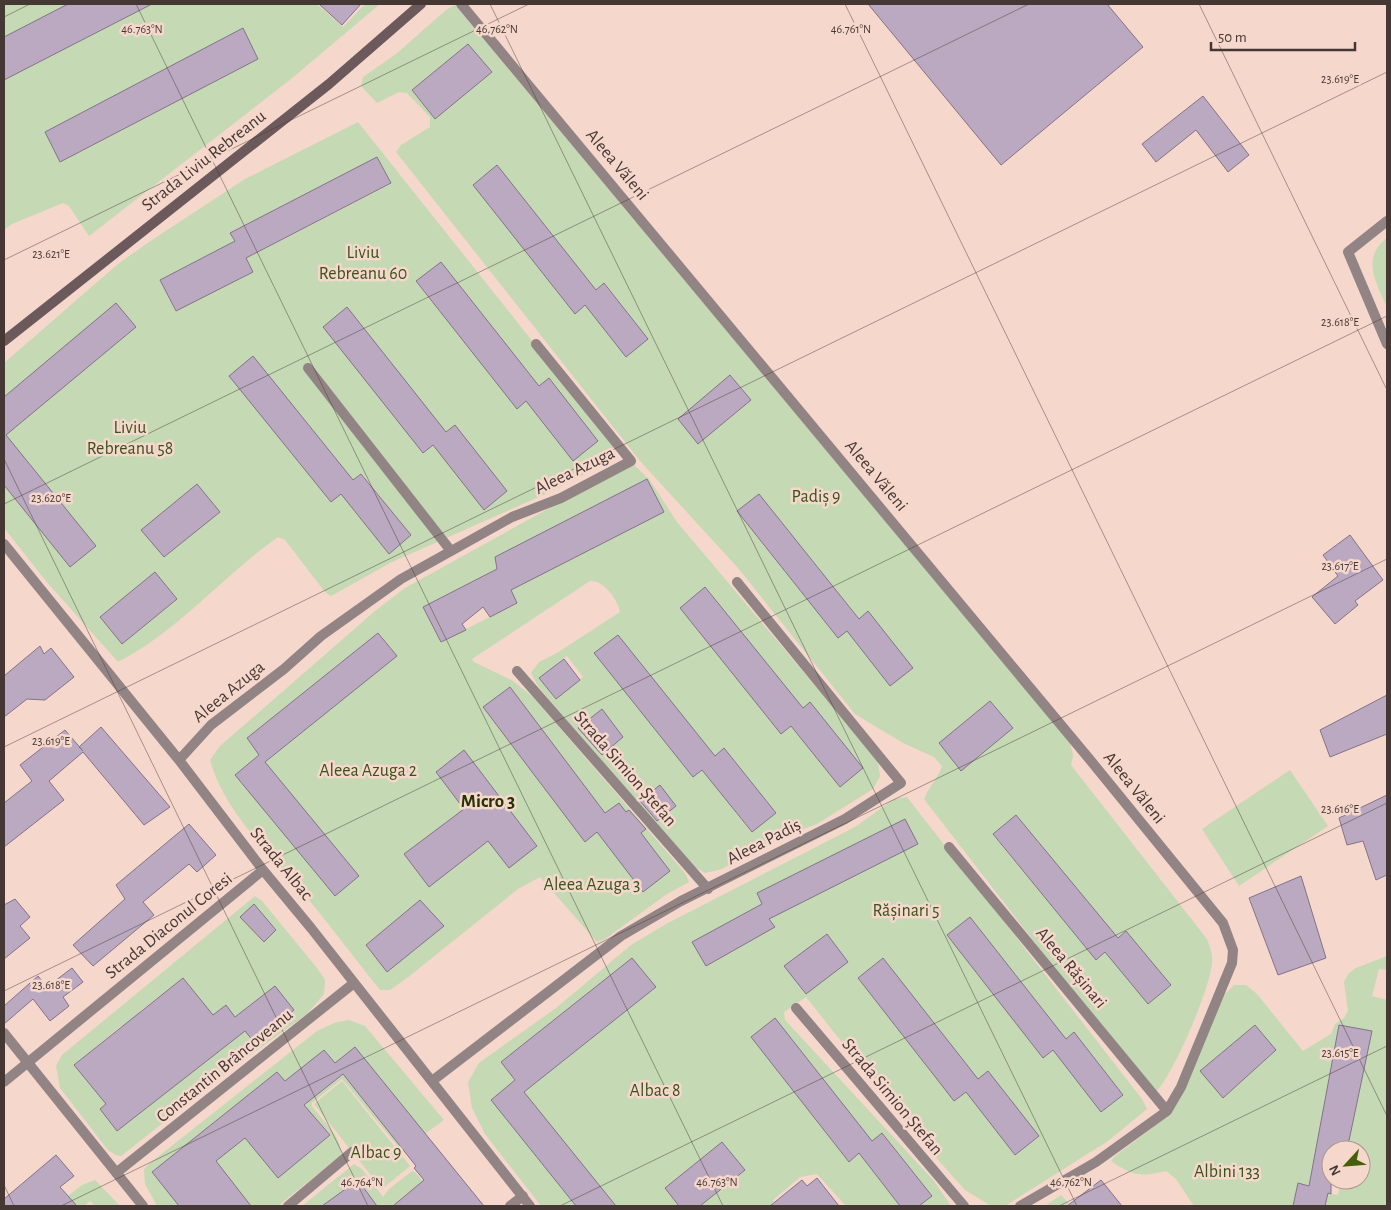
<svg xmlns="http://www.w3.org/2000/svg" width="1391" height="1210" font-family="'Alegreya Sans',sans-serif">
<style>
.green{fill:#c4d9b4;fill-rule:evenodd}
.building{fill:#baa9c1;stroke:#837389}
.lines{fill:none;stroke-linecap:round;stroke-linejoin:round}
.street{stroke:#928485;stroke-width:10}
.secondary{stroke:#6c595b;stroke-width:10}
.ticks{fill:none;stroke:#453834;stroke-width:1;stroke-opacity:0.45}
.labels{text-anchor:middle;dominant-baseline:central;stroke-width:5;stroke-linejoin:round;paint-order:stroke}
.street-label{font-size:18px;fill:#453834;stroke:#f6d7cc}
.park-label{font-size:18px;fill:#375318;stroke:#f6d7cc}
.neighbourhood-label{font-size:19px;font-weight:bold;fill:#243400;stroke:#f6d7cc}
.ticks-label{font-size:12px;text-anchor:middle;fill:#453834;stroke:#f6d7cc;stroke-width:5;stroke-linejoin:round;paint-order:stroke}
</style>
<rect width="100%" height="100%" fill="#f6d7cc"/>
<path class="green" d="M4 4H68L4 37Z
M152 4H317L343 27 365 4H380L291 79 89 236 69 206 63 203 12 224 4 230V80ZM243 28 258 59 60 162 46 132Z
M455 5 1070 743 1073 756 1071 765 1207 939C1209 945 1212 952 1212 958 1214 982 1174 1072 1157 1091L1154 1092 1137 1075 924 799C929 786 938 779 942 766L934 757 903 743 855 714 738 568 640 461 396 152 401 145 430 127V117L407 93 399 92 377 103 361 86 363 77 396 54 446 10ZM468 44 491 72 435 119 412 90ZM497 166 596 290 605 283 648 339 626 356 585 305 575 313 473 185ZM731 375 751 400 698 443 678 419ZM759 494 859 619 868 611 913 668 890 686 847 631 838 638 737 512ZM990 701 1013 728 961 770 939 743ZM1016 815 1118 938 1126 931 1171 985 1148 1004 1105 952 1096 960 993 835Z
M358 122 607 435 613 447 599 467 543 495 392 562 331 596 325 592 285 540 278 537C223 576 178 631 118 662L46 581 4 528V485L70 567 96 546 6 435 135 328 116 304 4 397V363L118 264 149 242 245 179ZM377 157 391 184 246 258 252 272 175 311 160 280 235 241 231 232ZM441 262 539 386 549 379 598 441 573 461 526 401 517 408 416 282ZM347 308 446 432 455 425 507 491 484 509 433 445 324 327ZM253 357 353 480 362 474 411 535 389 553 341 494ZM197 484 219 512 164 557 141 530ZM155 572 177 599 122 644 100 617Z
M1387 238V307C1376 283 1361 257 1387 238Z
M634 465 649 479 677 522 864 744 878 763 880 776 873 789 817 824 775 839 722 869 705 873 695 867 556 708 538 686 531 673 539 662 557 653 620 612C618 600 604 580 590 581L472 659 474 662 513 681 532 696 685 873 689 882 667 894 605 939 597 942 540 877 518 889 407 978 390 990H380C354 958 330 925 304 894 270 853 224 812 210 760L220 746 375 611 405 588 604 478 626 467ZM663 512 511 590 517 603 441 642 423 607 497 569 496 557ZM705 587 803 708 810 703 863 768 840 787 791 726 781 734 680 608ZM379 633 397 656 265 762 335 896 236 775 259 755 247 738ZM618 635 715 756 724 748 776 813 751 832 702 770 595 653ZM567 656 583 677 555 699 539 678ZM510 687 605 813 619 803 670 871 643 892 597 832 585 841 483 708ZM602 709 623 737 602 755 578 728ZM464 750 537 845 509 867 436 772ZM660 785 676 806 657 820ZM461 811 486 843 428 886 404 854ZM420 900 387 972 366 945Z
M1290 770 1328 826 1239 886 1202 829Z
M907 797 1142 1099 1147 1109 1108 1141 1016 1199 1005 1206H991L965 1190 914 1133 806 997 784 1012 785 1020 934 1181 951 1206H919L932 1196 883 1133 872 1141 775 1018 751 1037 848 1161 859 1153 900 1206H846L817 1174 800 1177 773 1200 772 1206H700L744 1170 722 1142 665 1188 679 1206H616L524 1092 655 987 632 958 501 1062 515 1080 491 1100 576 1206H541L485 1134 472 1108 468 1082 479 1063 556 1008 631 945 666 924 855 827 894 799ZM970 917 1065 1039 1074 1032 1123 1095 1102 1112 1053 1050 1043 1058 947 935ZM826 934 848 962 805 994 785 966ZM882 958 978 1079 988 1071 1039 1136 1015 1155 966 1092 954 1101 858 978Z
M255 896 262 901 317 968 325 980 324 994 307 1014 234 1067 121 1156 116 1155 108 1150 60 1088 56 1066 62 1055ZM254 905 276 929 263 942 240 916ZM183 978 198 997 155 1030 140 1011ZM275 986 294 1010 245 1031 117 1131 100 1109 225 1005 235 1017ZM121 1026 143 1052 119 1062 90 1085 74 1065Z
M1387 956V970L1379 969 1372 996 1387 1000V1206H1325L1328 1193 1338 1195 1341 1180H1361V1150H1347L1372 1032 1339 1025 1309 1186 1298 1183 1293 1206H1194L1176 1179 1166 1171C1141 1177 1133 1176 1111 1161L1115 1156 1171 1114 1223 996 1234 985H1246L1257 994 1303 1051 1331 1034 1335 1024 1344 1018 1348 1011 1344 982 1348 974 1356 968ZM1255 1025 1276 1050 1223 1098 1201 1070Z
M349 1020 365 1026 444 1120 406 1148 400 1149 342 1079 312 1103V1106C321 1119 343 1138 341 1155L278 1206H241L247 1201 229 1178 196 1206H157L145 1184 144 1169 150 1163 317 1031 334 1023ZM355 1047 421 1129 343 1074 304 1105 297 1096 172 1196 152 1172 277 1072 285 1081 324 1050 335 1063ZM312 1115 330 1134 278 1178 253 1148 265 1138Z
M342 1081 410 1166 382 1189 314 1104Z
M354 1164 362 1169 383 1197 389 1189 412 1171 416 1173 443 1206H439L441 1205 422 1182 393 1206H377L358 1180 331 1200 335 1206H302Z
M95 1180 120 1206H95L90 1201 84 1206 74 1204 72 1206H55L82 1185Z
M1061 1195 1071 1206H1045Z"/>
<path class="building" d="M68 4H152L4 80V37Z
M319 4H361L342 25Z
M868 4H1107L1143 47 1001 165Z
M243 28 258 59 60 162 45 132Z
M468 44 492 72 435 119 412 90Z
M1203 96 1249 155 1228 172 1196 130 1156 162 1142 144Z
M377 157 391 183 246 258 253 272 176 311 160 280 235 241 230 233Z
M497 165 596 290 604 283 648 339 626 357 585 305 575 314 473 185Z
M441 262 539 386 549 378 598 441 573 461 526 401 517 409 416 281Z
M116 303 136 327 6 435 96 546 70 567 4 485V397Z
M347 307 446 432 455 425 507 491 484 510 433 445 423 453 323 327Z
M253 356 353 480 361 474 411 535 389 554 341 494 331 502 229 376Z
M730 375 751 400 698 444 678 419Z
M647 479 664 512 511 590 517 603 490 617 483 607 462 624 466 630 441 642 423 607 497 569 495 557Z
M197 484 220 512 164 557 141 530Z
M759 494 859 619 868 611 913 668 890 686 847 631 838 638 737 511Z
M1350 535 1383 580 1355 601 1358 605 1335 624 1312 597 1338 576 1323 555Z
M155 572 177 599 122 644 100 617Z
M705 587 803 708 810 702 863 768 840 787 791 726 781 734 680 608Z
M378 633 397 656 265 762 359 876 335 896 235 775 259 755 247 738Z
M618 635 715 756 724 748 776 813 752 832 702 770 693 777 594 653Z
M40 646 44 654 51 648 74 677 45 700 27 699 4 717V676Z
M564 659 580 680 556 699 539 678Z
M510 687 605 813 619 803 626 812 629 810 646 829 641 833 670 871 643 892 597 832 585 842 483 707Z
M1387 695V734L1330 757 1320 730Z
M990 701 1013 728 961 771 939 743Z
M602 709 623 737 602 755 578 728Z
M101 727 170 807 144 825 83 752 49 781 64 800 4 847V803L32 781 20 765 65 730 83 751 79 747Z
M464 750 537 846 509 868 488 841 429 887 404 854 464 809 436 772Z
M660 785 676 806 657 821 640 801Z
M1387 795V875L1376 880 1363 841 1347 845 1339 818Z
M1016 815 1118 938 1126 931 1171 985 1148 1004 1105 952 1096 960 993 834Z
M905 819 918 844 769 919 775 927 706 966 692 942 762 904 757 893Z
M189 824 216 855 197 872 189 864 143 902 154 915 93 966 73 945 125 899 116 885Z
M1301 876 1326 958 1278 975 1249 898Z
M15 899 30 917 20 926 30 938 4 959V905Z
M420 900 444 926 387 972 366 945Z
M254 904 276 930 264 942 240 917Z
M970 917 1066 1039 1074 1032 1123 1095 1101 1112 1053 1050 1043 1058 947 935Z
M827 934 848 962 806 994 784 966Z
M632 958 656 987 524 1092 616 1206H576L491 1100 515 1080 501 1062Z
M883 958 978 1079 988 1071 1039 1136 1015 1155 966 1092 954 1101 858 978Z
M72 968 83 982 63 997 69 1006 50 1021 33 999 4 1024V1006L38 976 47 987Z
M183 978 213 1015 226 1005 235 1017 275 986 294 1010 254 1042 245 1031 117 1131 100 1109 106 1104 74 1065Z
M775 1018 872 1141 882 1133 932 1196 919 1206H900L859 1153 849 1162 751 1037Z
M1255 1025 1276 1050 1223 1098 1200 1071Z
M1339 1025 1372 1031 1347 1150H1331V1194L1328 1193 1325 1206H1293L1298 1183 1309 1186Z
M355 1047 484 1206H393L424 1180 414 1168 416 1166 343 1074 304 1105 330 1135 278 1178 245 1138 216 1161 251 1206H179L152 1172 277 1072 285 1081 324 1050 335 1063Z
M722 1142 745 1170 700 1206H679L665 1188Z
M56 1155 74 1176 60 1187 77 1206H4V1199Z
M817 1178 839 1206H770L802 1180 807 1186Z
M358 1180 377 1206H322Z
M1101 1180 1122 1206H1067Z"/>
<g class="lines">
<path class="street" d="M461 4 1091 761 1223 923 1233 950 1232 963 1181 1087 1167 1111 1096 1162 1020 1206
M1387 221 1348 252 1387 344
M308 368 451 551
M4 544 179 760 263 870 311 928 530 1206
M517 671 708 889
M179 760 211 725 284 669 321 636 401 579 512 517 561 498 631 461 536 344
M949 847 1167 1111
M796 1008 964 1206
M4 1033 143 1206
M432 1081 621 936 681 901 845 819 901 783 737 582
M4 1082 263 870
M116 1173 354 983
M288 1206 352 1152
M510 1206 523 1196"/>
<path class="secondary" d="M4 341 329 84 421 4"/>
</g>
<path class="ticks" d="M136 4 723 1206M490 4 1077 1206M845 4 1387 1116M1199 4 1387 390M4 17 30 4M4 260 529 4M4 459 368 1206M4 504 1029 4M4 747 1387 72M4 991 1387 316M4 1185 14 1206M61 1206 1387 559M560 1206 1387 803M1059 1206 1387 1046"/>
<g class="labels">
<g class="street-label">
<text transform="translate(204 161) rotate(-38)">Strada Liviu Rebreanu</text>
<text transform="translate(617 165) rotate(50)">Aleea Văleni</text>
<text transform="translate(575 471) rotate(-26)">Aleea Azuga</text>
<text transform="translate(876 476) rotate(50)">Aleea Văleni</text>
<text transform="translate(229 692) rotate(-39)">Aleea Azuga</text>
<text transform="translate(625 769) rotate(49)">Strada Simion Ștefan</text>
<text transform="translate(1134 788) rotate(51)">Aleea Văleni</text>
<text transform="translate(764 842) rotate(-27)">Aleea Padiș</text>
<text transform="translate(281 864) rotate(51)">Strada Albac</text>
<text transform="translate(169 926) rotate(-39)">Strada Diaconul Coresi</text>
<text transform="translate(1071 968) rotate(50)">Aleea Rășinari</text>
<text transform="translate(225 1066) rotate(-39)">Constantin Brâncoveanu</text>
<text transform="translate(892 1097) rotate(50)">Strada Simion Ștefan</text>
</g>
<g class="park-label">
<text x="363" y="253">Liviu<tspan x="363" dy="21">Rebreanu 60</tspan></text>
<text x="130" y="428">Liviu<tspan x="130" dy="21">Rebreanu 58</tspan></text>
<text x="816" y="497">Padiș 9</text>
<text x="368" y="771">Aleea Azuga 2</text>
<text x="592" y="885">Aleea Azuga 3</text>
<text x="906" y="911">Rășinari 5</text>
<text x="655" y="1091">Albac 8</text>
<text x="376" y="1153">Albac 9</text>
<text x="1227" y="1172">Albini 133</text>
</g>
<g class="neighbourhood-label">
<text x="488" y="801">Micro 3</text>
</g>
</g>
<g class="ticks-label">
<text x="142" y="33">46.763°N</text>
<text x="497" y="33">46.762°N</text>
<text x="851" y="33">46.761°N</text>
<text x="1340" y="83">23.619°E</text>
<text x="51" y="258">23.621°E</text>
<text x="1340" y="326">23.618°E</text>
<text x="51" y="502">23.620°E</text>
<text x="1340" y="570">23.617°E</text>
<text x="51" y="745">23.619°E</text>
<text x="1340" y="813">23.616°E</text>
<text x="51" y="989">23.618°E</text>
<text x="1340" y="1057">23.615°E</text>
<text x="362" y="1186">46.764°N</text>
<text x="717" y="1186">46.763°N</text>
<text x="1071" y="1186">46.762°N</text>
</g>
<rect width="1391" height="1210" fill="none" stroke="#453834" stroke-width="10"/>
<g transform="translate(1346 1165) rotate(244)"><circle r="24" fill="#f6d7cc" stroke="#af978f"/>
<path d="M0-4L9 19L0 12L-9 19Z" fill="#475f0d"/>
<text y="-8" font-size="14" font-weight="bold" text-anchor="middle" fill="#453834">N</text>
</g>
<path d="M1211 42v8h144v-8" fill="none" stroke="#453834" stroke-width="2.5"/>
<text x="1218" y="42" font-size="15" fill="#453834" stroke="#f6d7cc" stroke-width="4" paint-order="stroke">50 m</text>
</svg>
